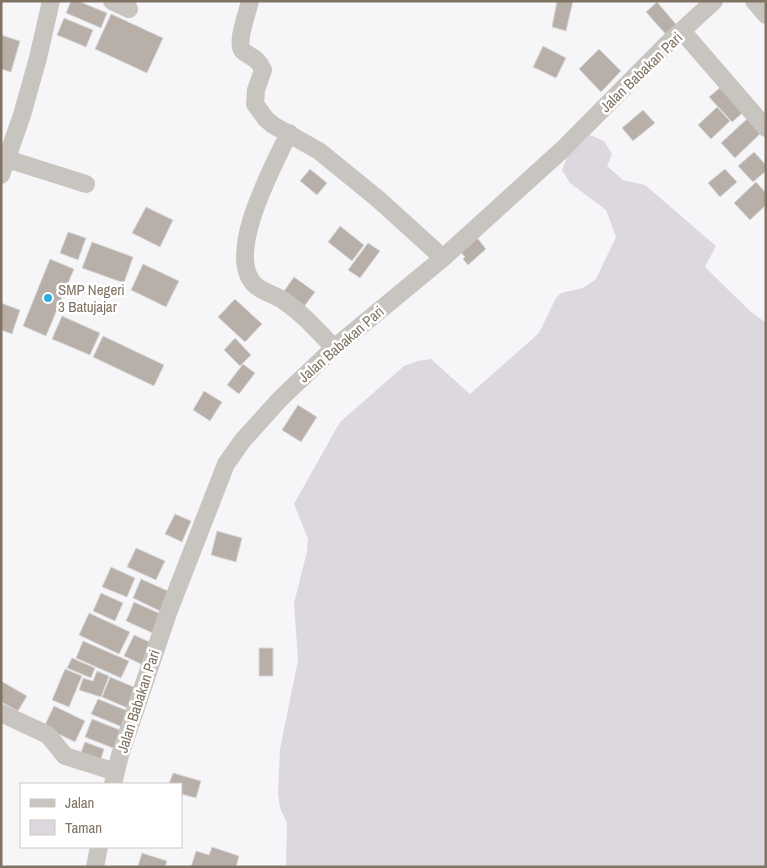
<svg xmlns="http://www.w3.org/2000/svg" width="767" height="868" font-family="'Archivo Narrow',sans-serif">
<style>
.green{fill:#ddd7e0}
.building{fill:#b7afa8;stroke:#d8d8da}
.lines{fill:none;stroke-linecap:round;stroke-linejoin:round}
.minor{stroke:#c8c4bf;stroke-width:18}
.poi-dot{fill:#2aade5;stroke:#fff;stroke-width:2}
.labels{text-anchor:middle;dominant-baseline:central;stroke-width:5;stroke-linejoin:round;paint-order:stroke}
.street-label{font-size:15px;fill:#817363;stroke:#fff}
.poi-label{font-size:15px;fill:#817363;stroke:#fff;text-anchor:start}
</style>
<rect width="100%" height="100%" fill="#f6f6f9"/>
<path class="green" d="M590 135 604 141 612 154 607 166 623 180 645 185 716 246 705 267 750 311 766 323V867H286L287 823 280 808 278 793 280 749 298 660 294 603 307 552 308 539 294 504 340 422 404 366 418 361 431 359 470 394 539 333 556 298 561 293 583 288 596 279 616 237 606 210 570 183 562 170 568 155Z"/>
<path class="building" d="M71 1H78L107 13 101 28 66 13Z
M557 1H573L566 31 552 27Z
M657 2 680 29 669 38 646 12Z
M111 14 163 38 147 73 95 49Z
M64 18 93 30 86 47 57 35Z
M1 35 20 41 11 72 1 69Z
M543 46 566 58 556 78 533 67Z
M599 49 621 71 601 92 579 69Z
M723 85 746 110 732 122 709 97Z
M717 107 730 121 711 139 698 125Z
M643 110 655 123 633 141 622 128Z
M749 117 762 132 735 158 721 143Z
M754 152 766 165V171L753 182 738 166Z
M310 169 327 183 317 195 300 181Z
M725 169 737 182 720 197 708 183Z
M756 182 766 193V205L750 220 734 203Z
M146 207 173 220 160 247 132 233Z
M340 226 364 245 352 261 328 242Z
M68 232 86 238 78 260 60 253Z
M474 234 486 249 468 265 463 259 465 257 457 248Z
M92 242 133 257 124 283 82 268Z
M368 243 380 251 360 278 348 270Z
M50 259 74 269 46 336 23 326Z
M143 264 179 281 166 307 131 290Z
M294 277 315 292 303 308 282 294Z
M235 299 262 324 245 342 218 317Z
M1 303 20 310 12 334 1 330Z
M62 316 100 333 90 355 52 339Z
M103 336 164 365 154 386 93 357Z
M235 338 251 355 240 366 224 350Z
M243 364 255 373 239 394 227 385Z
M204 391 222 402 210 421 193 410Z
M298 405 317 417 301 442 282 430Z
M175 514 191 521 182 542 165 534Z
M217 531 242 538 236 562 211 555Z
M136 548 165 561 156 580 127 567Z
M111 567 135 578 127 597 102 587Z
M141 579 170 592 162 612 133 598Z
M101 593 123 603 115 621 93 611Z
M134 602 163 615 155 634 126 621Z
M89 613 130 632 119 654 79 635Z
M134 635 154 644 145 666 124 656Z
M83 641 129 661 121 678 76 658Z
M259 648H273V676H259Z
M72 658 95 668 91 678 67 668Z
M65 669 82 676 69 707 52 700Z
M97 671 109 676 101 697 79 690 83 678 93 681Z
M110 677 141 690 132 710 102 697Z
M1 681 27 696 18 711 1 702Z
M98 699 133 713 127 729 91 714Z
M54 706 85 721 75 742 44 727Z
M92 719 125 732 118 750 85 737Z
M85 742 104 749 100 762 80 755Z
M173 773 201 781 196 798 181 794V784H169Z
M212 847 239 856 236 867H191L196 851 209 855Z
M142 853 167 861 165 867 138 866Z"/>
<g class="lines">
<path class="minor" d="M112 1 129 9
M250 1C248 11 235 45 243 51 252 58 259 59 263 70L256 90 255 104 266 119 273 125 319 151 378 199 443 258
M754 1 766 15
M682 31 766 128
M289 133C274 165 225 253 254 284 261 292 275 294 284 301 303 314 318 331 334 348
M7 159 86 184
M1 175 22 115 38 58 51 1
M1 713 48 735 65 756 116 772
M113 784 120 755 168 613 226 464 243 440 281 398 334 348 443 258 563 149 665 46 714 1
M95 867 99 847"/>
</g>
<circle class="poi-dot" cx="48" cy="298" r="5"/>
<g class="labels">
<g class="street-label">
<text transform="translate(641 72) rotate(-44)">Jalan Babakan Pari</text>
<text transform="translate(341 344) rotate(-41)">Jalan Babakan Pari</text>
<text transform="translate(138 701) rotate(-72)">Jalan Babakan Pari</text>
</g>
<g class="poi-label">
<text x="58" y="289">SMP Negeri<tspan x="58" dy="17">3 Batujajar</tspan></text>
</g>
</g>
<rect width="767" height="868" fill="none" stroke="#817363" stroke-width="5"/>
<rect x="20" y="783" width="162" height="65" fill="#ffffff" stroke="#cdc7c1"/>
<rect x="30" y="799" width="25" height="8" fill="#c8c4bf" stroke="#cdc7c1"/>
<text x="65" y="808" font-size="15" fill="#817363">Jalan</text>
<rect x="30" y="820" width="25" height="15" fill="#ddd7e0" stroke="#cdc7c1"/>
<text x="65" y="833" font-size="15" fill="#817363">Taman</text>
</svg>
